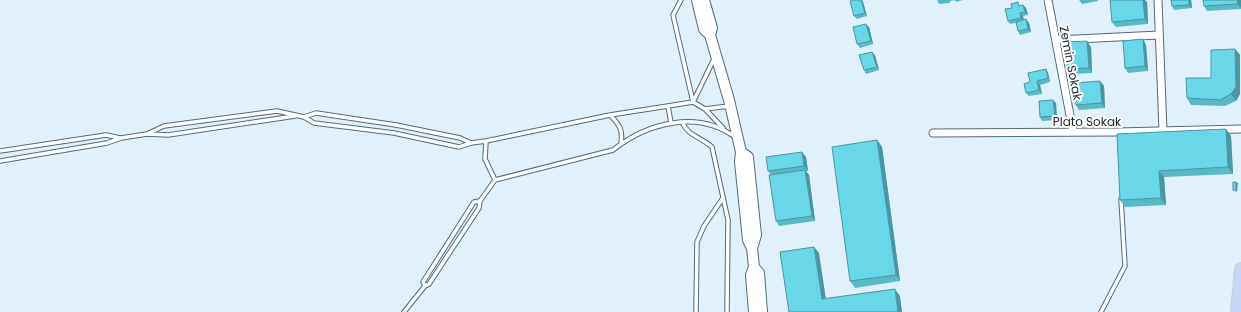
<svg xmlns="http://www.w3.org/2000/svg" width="1241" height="312" font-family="Poppins,sans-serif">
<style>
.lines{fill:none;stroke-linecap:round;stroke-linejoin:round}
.lane-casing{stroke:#516a79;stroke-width:5.5}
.street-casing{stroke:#516a79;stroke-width:9}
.secondary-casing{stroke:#516a79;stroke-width:12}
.primary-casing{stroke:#cdcfd0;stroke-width:14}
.lane{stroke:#fff;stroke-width:3.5}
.street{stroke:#fff;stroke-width:7}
.secondary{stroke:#fff;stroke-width:10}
.primary{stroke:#c7d7f9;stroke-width:12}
.wall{fill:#5ab9c7}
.shaded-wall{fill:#4a96a2}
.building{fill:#69d7e7;stroke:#4a96a2}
.labels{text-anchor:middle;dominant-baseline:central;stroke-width:4;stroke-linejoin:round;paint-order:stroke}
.street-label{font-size:12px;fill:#1a242b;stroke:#fff}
</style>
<rect width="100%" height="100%" fill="#e0f1fb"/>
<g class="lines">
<defs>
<path id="lane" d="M681 0 673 15 693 102 705 109 723 128
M705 109 729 106
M610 115 668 106
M304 117 316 113 396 125 460 138 471 143
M682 122C688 136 701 137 712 147L728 220 727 312
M671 123 668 106 693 102 715 57
M147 134 164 126 277 111 304 117 314 123 394 133 459 147 471 143 486 141 485 159 495 180
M486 141 610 115C620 125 623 130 621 144
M0 151 106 135 120 138
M0 161 107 143 121 138 147 134 168 135 295 116
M425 286 423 282 474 202 480 201
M404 312 425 286 429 284 479 208 480 201 495 180 613 150C647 123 698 109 736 138
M696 312 697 242 704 226 723 198
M1101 312 1125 266 1121 199"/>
<path id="street" d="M1048 0 1073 131
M1158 0 1163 131
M1056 40 1159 35
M933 133 1117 132 1241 129"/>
<path id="secondary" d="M697 0 704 29 710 35 729 100 741 152 740 162 748 240 752 248
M704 0 712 28 710 35
M741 152 748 157 756 235 752 248 754 267 751 275 754 312
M754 267 759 273 762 312"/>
<path id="primary" d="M1237 312 1241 269"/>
</defs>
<use href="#lane" class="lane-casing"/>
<use href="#street" class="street-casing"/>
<use href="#secondary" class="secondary-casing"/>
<use href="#primary" class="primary-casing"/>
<use href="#lane" class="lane"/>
<use href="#street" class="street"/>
<use href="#secondary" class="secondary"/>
<use href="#primary" class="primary"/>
</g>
<path class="wall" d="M937 0H963L956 2 955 0 950 1V3L939 4Z
M1079 0H1098V1L1082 4Z
M1191 0 1192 8 1174 10 1172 6Z
M1241 0V9L1207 11 1204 6Z
M863 2 867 16 857 19 854 16Z
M1147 2 1148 24 1116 27 1112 22Z
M1020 5H1023L1026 8 1028 15 1023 16 1024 20 1029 23 1031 32 1020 35 1018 31 1016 23 1010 24 1008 21Z
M869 27 873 44 860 48 857 44Z
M1143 39 1146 45 1148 71 1128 73 1125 68Z
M1091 47 1092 73 1071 74 1067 69Z
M1235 49 1240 55V94L1236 101 1225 106 1191 105 1187 98 1211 78Z
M875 55 879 70 866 74 864 70Z
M1046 69 1048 73 1050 82 1040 85 1042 94 1029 96 1026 93 1030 82Z
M1100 81 1104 86 1105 108 1079 110 1076 105Z
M1056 103 1057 120 1042 121 1040 117Z
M1226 129 1231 136 1233 174 1164 177 1166 205 1125 207 1120 200 1117 134Z
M877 140 882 147 900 281 855 288 850 281Z
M806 157 808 171H806L809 175 815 221 779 226 776 221 771 175 768 171Z"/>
<path class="shaded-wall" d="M861 0H862L863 2 867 16 865 13Z
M1143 0H1145L1147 2 1148 24 1145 19Z
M1189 0H1191L1192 8 1189 5Z
M1237 0H1241V8L1238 4Z
M1023 5 1026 8 1028 15 1025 12Z
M1020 13 1023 16 1024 21 1021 18Z
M1026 19 1029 23 1031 32 1028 29Z
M866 24 869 27 873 44 871 41Z
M1143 39 1146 45 1148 71 1145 66Z
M1087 41 1091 47 1092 73 1089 68Z
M1235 49 1240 55V94L1236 101 1231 94Z
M872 52 875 55 879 70 877 67Z
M1046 69 1048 73 1050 82 1048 78Z
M1037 81 1040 85 1042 94 1039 90Z
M1100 81 1104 86 1105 108 1102 103Z
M1053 100 1056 103 1057 120 1055 116Z
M1226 129 1231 136 1233 174 1228 167Z
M877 140 882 147 900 281 896 275Z
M802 152 806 157 808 171 804 166Z
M805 170 809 175 815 221 812 216Z
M1159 171 1164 177 1166 205 1161 198Z
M1236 182 1238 183 1237 192 1236 191Z
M814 247 819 253 827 306 822 299Z
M895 289 900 296 902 312H898Z"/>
<path class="building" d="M854 0H861L865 13 854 16 850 1Z
M1110 0H1143L1145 19 1112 22Z
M1171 0H1189V5L1172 6Z
M1203 0H1237L1238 4 1204 6Z
M1018 2 1019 6 1023 5 1025 12 1020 13 1021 18 1008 21 1005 9 1012 8 1011 4Z
M1026 19 1028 29 1018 31 1016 22Z
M866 24 871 41 857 44 853 27Z
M1143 39 1145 66 1125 68 1123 41Z
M1087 41 1089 68 1067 69 1066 42Z
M1235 49 1236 87 1231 94 1220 100 1187 98 1186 78H1211V50Z
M872 52 877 67 864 70 859 55Z
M1046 69 1048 78 1037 81 1039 90 1026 93 1024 84 1030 82 1028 73Z
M1100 81 1102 103 1076 105 1074 83Z
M1053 100 1055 116 1040 117 1039 101Z
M1226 129 1228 167 1159 171 1161 198 1120 200 1117 134Z
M877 140 896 275 850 281 832 147Z
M802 152 804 166 768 171 766 157Z
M805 170 812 216 776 221 769 175Z
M1233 182H1236V191L1233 190Z
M814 247 822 299 895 289 898 312H789L780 252Z"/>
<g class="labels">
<g class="street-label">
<text transform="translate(1071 63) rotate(79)">Zemin Sokak</text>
<text x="1087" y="121">Plato Sokak</text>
</g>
</g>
</svg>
